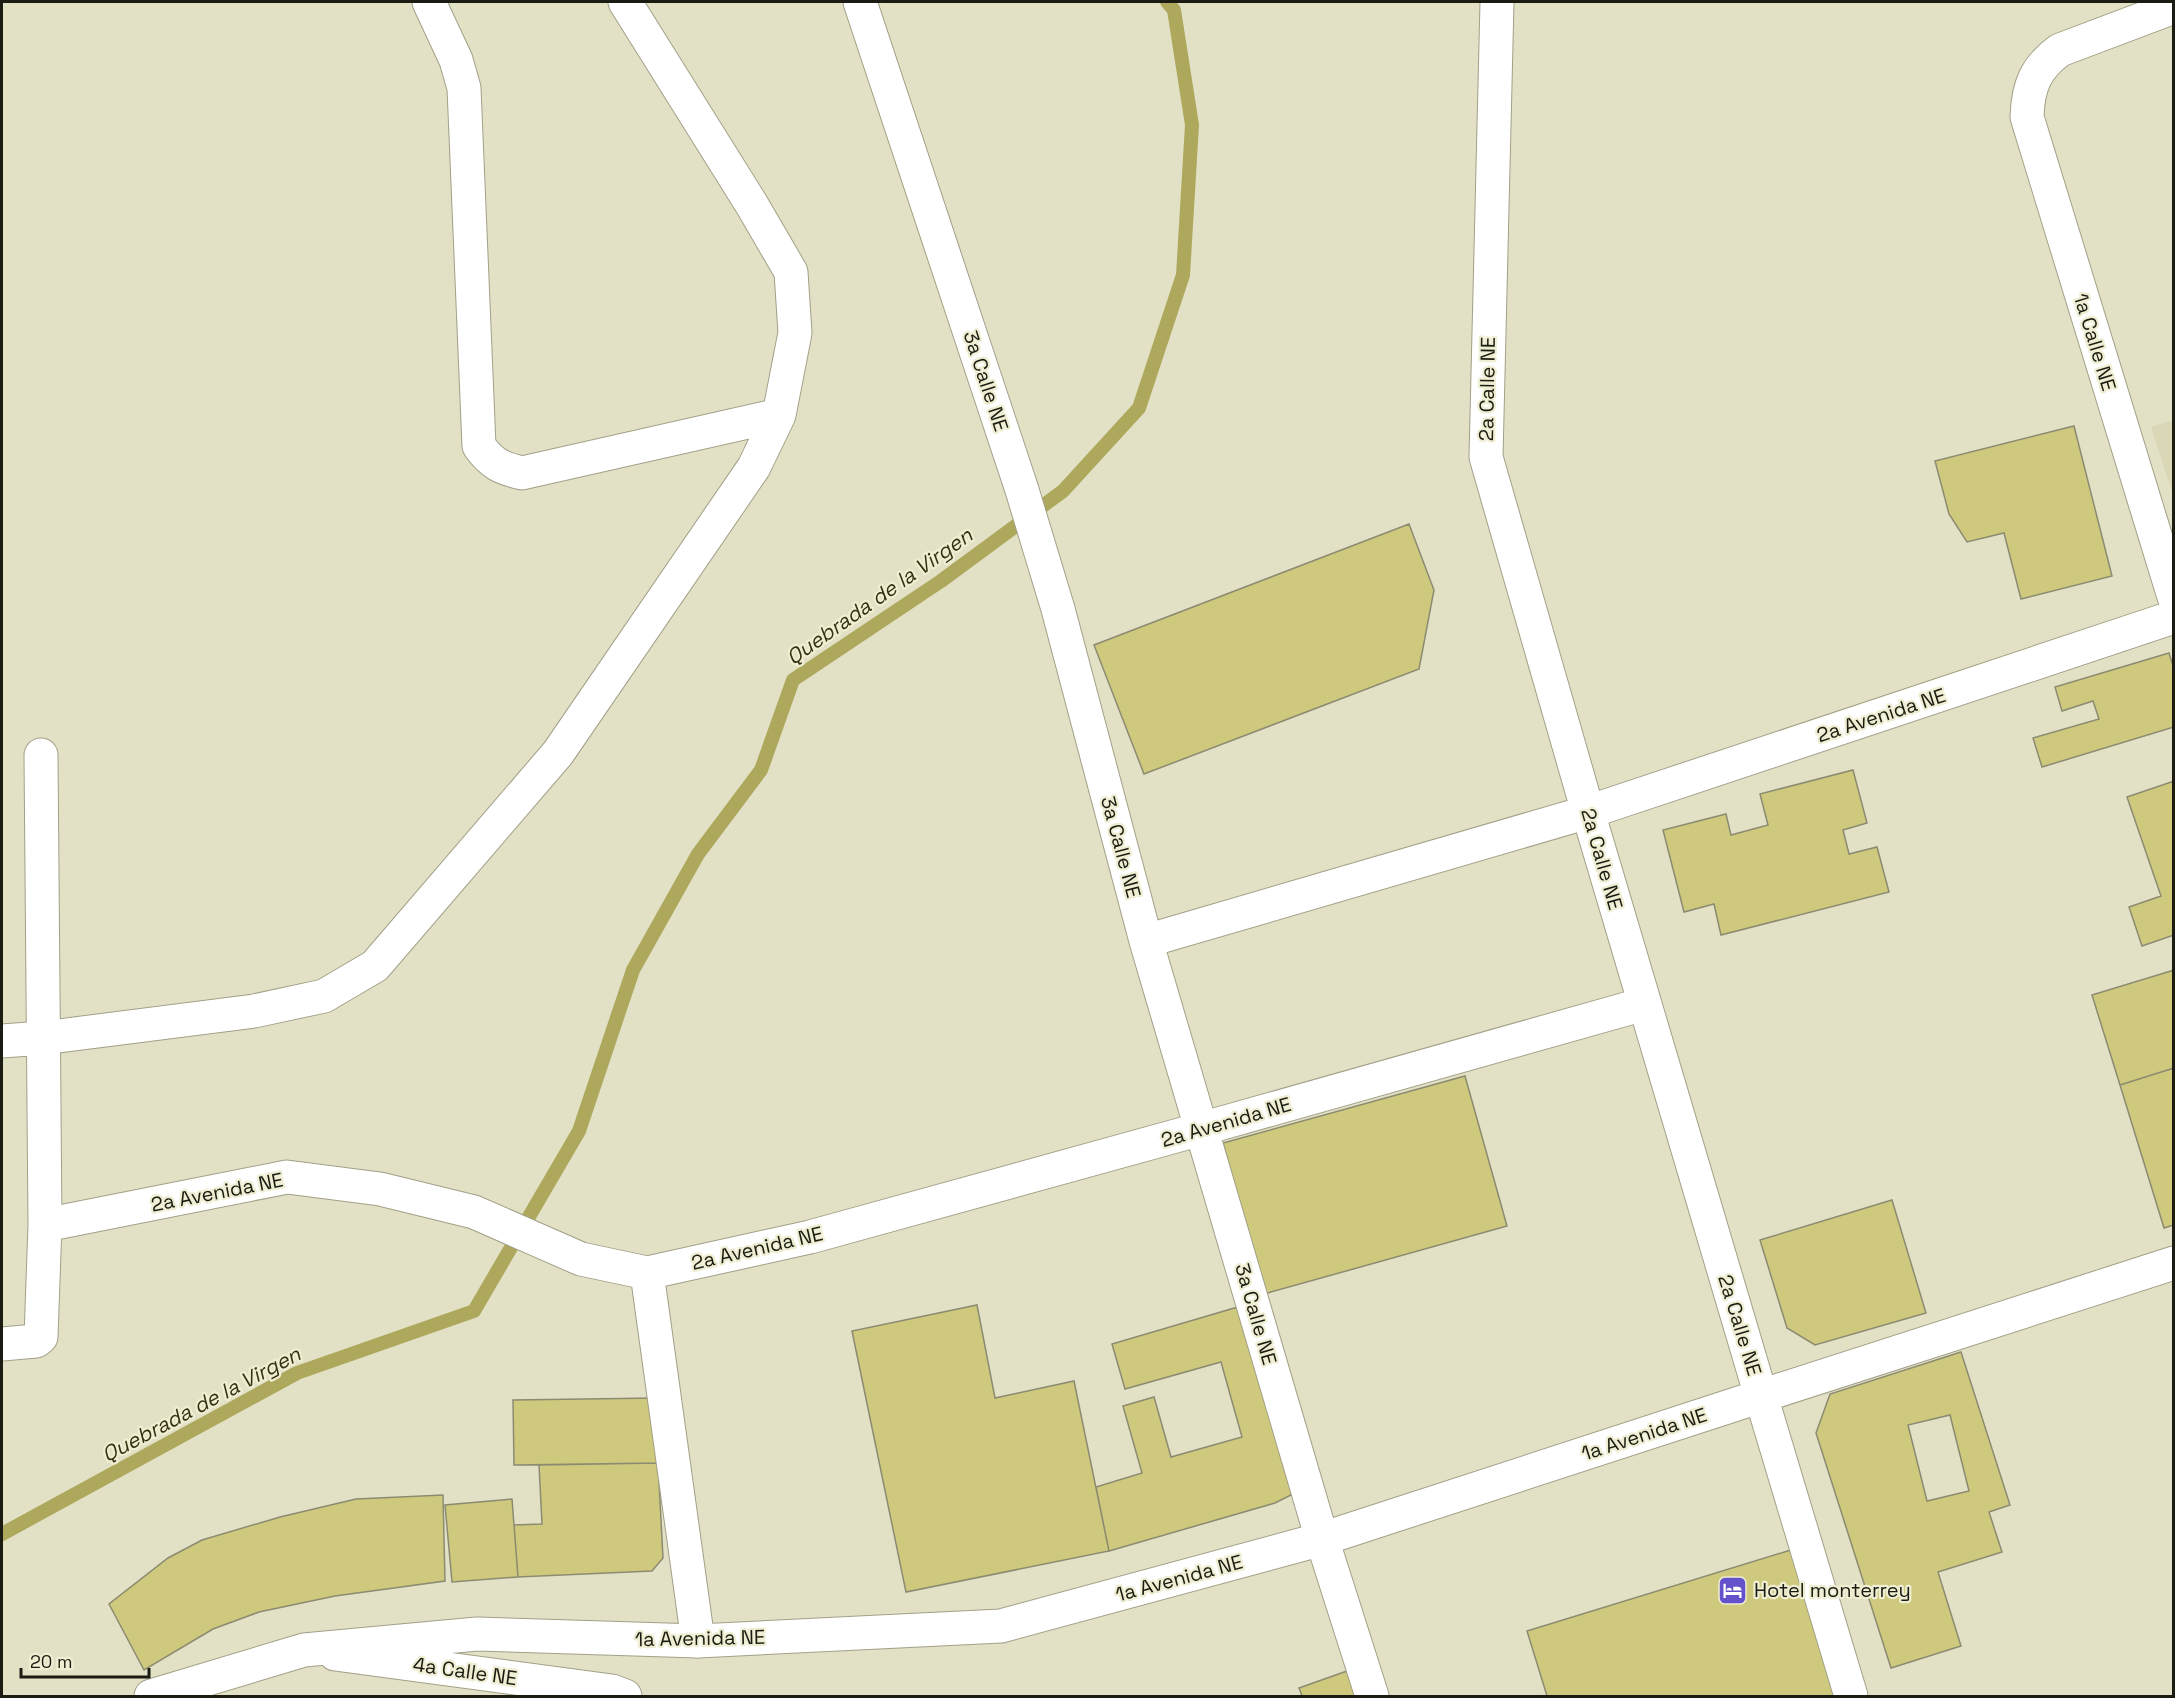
<svg xmlns="http://www.w3.org/2000/svg" width="2175" height="1698" font-family="'Space Grotesk',sans-serif">
<style>
.built{fill:#d9d7b5}
.lines{fill:none;stroke-linecap:round;stroke-linejoin:round}
.stream{stroke:#ada85c;stroke-width:14}
.building{fill:#cec97d;stroke:#8c8b72;stroke-width:1.5;fill-rule:evenodd}
.minor-casing{stroke:#a2a087;stroke-width:35}
.secondary-casing{stroke:#a2a087;stroke-width:35}
.minor{stroke:#fff;stroke-width:33}
.secondary{stroke:#fff;stroke-width:33}
.labels{text-anchor:middle;dominant-baseline:central;stroke-width:4.5;stroke-linejoin:round;paint-order:stroke}
.street-label{font-size:20px;fill:#1b1b11;stroke:#efeed3}
.poi-label{font-size:20px;fill:#1b1b11;stroke:#efeed3;text-anchor:start}
.water-label{font-size:21px;font-style:italic;fill:#353210;stroke:#efeed3}
</style>
<rect width="100%" height="100%" fill="#e2e1c6"/>
<path class="built" d="M2173 420H2174L2173 495 2151 427Z"/>
<g class="lines">
<path class="stream" d="M2 1534 297 1373 474 1311 579 1131 633 970 698 854 761 770 793 680 941 581 1063 491 1139 408 1183 275 1192 125 1174 10 1167 2"/>
</g>
<path class="building" d="M2074 426 2112 576 2021 599 2004 533 1967 542 1949 514 1935 461Z
M1409 524 1434 590 1419 669 1144 774 1094 645Z
M2169 653 2174 669V727L2042 767 2033 738 2099 719 2093 701 2062 711 2055 687Z
M1853 770 1867 823 1843 830 1849 854 1877 847 1889 892 1721 935 1714 904 1684 912 1663 830 1726 814 1731 835 1768 825 1760 794Z
M2174 781V935L2142 946 2129 907 2161 896 2127 797Z
M2174 970V1068L2120 1085 2092 995Z
M2174 1068V1225L2164 1228 2120 1085Z
M1465 1076 1507 1226 1264 1294 1223 1143Z
M1892 1200 1926 1313 1815 1345 1787 1328 1760 1240Z
M1248 1304 1297 1476 1291 1495 1275 1503 1109 1551 1096 1487 1142 1473 1123 1406 1154 1397 1171 1457 1242 1437 1221 1362 1125 1389 1112 1344Z
M977 1305 995 1398 1074 1381 1109 1551 906 1592 852 1331Z
M1961 1352 2010 1505 1989 1512 2002 1552 1938 1572 1961 1646 1891 1668 1816 1433 1830 1394ZM1950 1415 1969 1491 1927 1501 1908 1425Z
M656 1398 658 1463 514 1465 513 1400Z
M658 1463 663 1558 652 1571 518 1577 514 1525 542 1524 539 1465Z
M443 1495 445 1581 335 1596 259 1612 213 1629 144 1670 109 1604 168 1558 202 1540 280 1517 356 1499Z
M512 1499 518 1577 452 1582 445 1505Z
M1794 1549 1839 1696H1547L1527 1631Z
M1347 1671 1356 1696H1302L1299 1688Z"/>
<g class="lines">
<defs>
<path id="minor" d="M429 2 456 60 464 88 479 446C492 464 501 468 522 473L779 415
M860 2 1022 490 1058 609 1146 941 1322 1539
M1497 2 1486 457 1588 812 1761 1396 2174 1263
M2174 7 2060 50C2035 68 2028 87 2027 117L2174 597
M41 755 45 1225 287 1177 380 1189 474 1212 581 1259 647 1273 810 1237 1201 1129 1644 1004
M1146 941 1588 812 2174 617
M2 1041 43 1038 254 1011 324 996 375 966 558 753 754 467 779 415 795 333 791 272 752 205 625 2
M647 1273 698 1641
M2 1344 36 1341 41 1337 45 1225
M335 1654 612 1691 625 1696"/>
<path id="secondary" d="M1322 1539 1372 1696
M151 1696 304 1650 477 1634 698 1641 1001 1626 1322 1539 1761 1396 1851 1696"/>
</defs>
<use href="#minor" class="minor-casing"/>
<use href="#secondary" class="secondary-casing"/>
<use href="#minor" class="minor"/>
<use href="#secondary" class="secondary"/>
</g>
<defs>
<symbol id="hotel-square" viewBox="-11 -11 22 22"><rect x="-9" y="-9" width="18" height="18" rx="4" fill="#6352cb" stroke="#efeed3"/><path d="M-6-4.5h1.5V1H6V5H4.5V3h-9V5H-6ZM-4 0a1.8 1.8 0 1 1 3.6 0ZM.5 0V-2.5h3Q6-2.5 6 0Z" fill="#fff"/></symbol>
</defs>
<g fill-rule="evenodd">
<use href="#hotel-square" x="1716" y="1574" width="33" height="33"/>
</g>
<g class="labels">
<g class="street-label">
<text transform="translate(2095 342) rotate(73)">1a Calle NE</text>
<text transform="translate(986 381) rotate(72)">3a Calle NE</text>
<text transform="translate(1487 389) rotate(-89)">2a Calle NE</text>
<text transform="translate(1881 715) rotate(-18)">2a Avenida NE</text>
<text transform="translate(1121 847) rotate(75)">3a Calle NE</text>
<text transform="translate(1602 859) rotate(74)">2a Calle NE</text>
<text transform="translate(1226 1122) rotate(-16)">2a Avenida NE</text>
<text transform="translate(217 1192) rotate(-11)">2a Avenida NE</text>
<text transform="translate(757 1248) rotate(-13)">2a Avenida NE</text>
<text transform="translate(1256 1314) rotate(74)">3a Calle NE</text>
<text transform="translate(1740 1325) rotate(73)">2a Calle NE</text>
<text transform="translate(1644 1434) rotate(-18)">1a Avenida NE</text>
<text transform="translate(1179 1578) rotate(-15)">1a Avenida NE</text>
<text transform="translate(700 1638) rotate(-1)">1a Avenida NE</text>
<text transform="translate(465 1671) rotate(8)">4a Calle NE</text>
</g>
<g class="poi-label">
<text x="1754" y="1590">Hotel monterrey</text>
</g>
<g class="water-label">
<text transform="translate(879 596) rotate(-35)">Quebrada de la Virgen</text>
<text transform="translate(201 1404) rotate(-28)">Quebrada de la Virgen</text>
</g>
</g>
<rect width="2175" height="1698" fill="none" stroke="#1b1b11" stroke-width="6"/>
<path d="M21 1668v9h128v-9" fill="none" stroke="#1b1b11" stroke-width="3"/>
<text x="30" y="1668" font-size="18" fill="#1b1b11" stroke="#efeed3" stroke-width="4.5" paint-order="stroke">20 m</text>
</svg>
